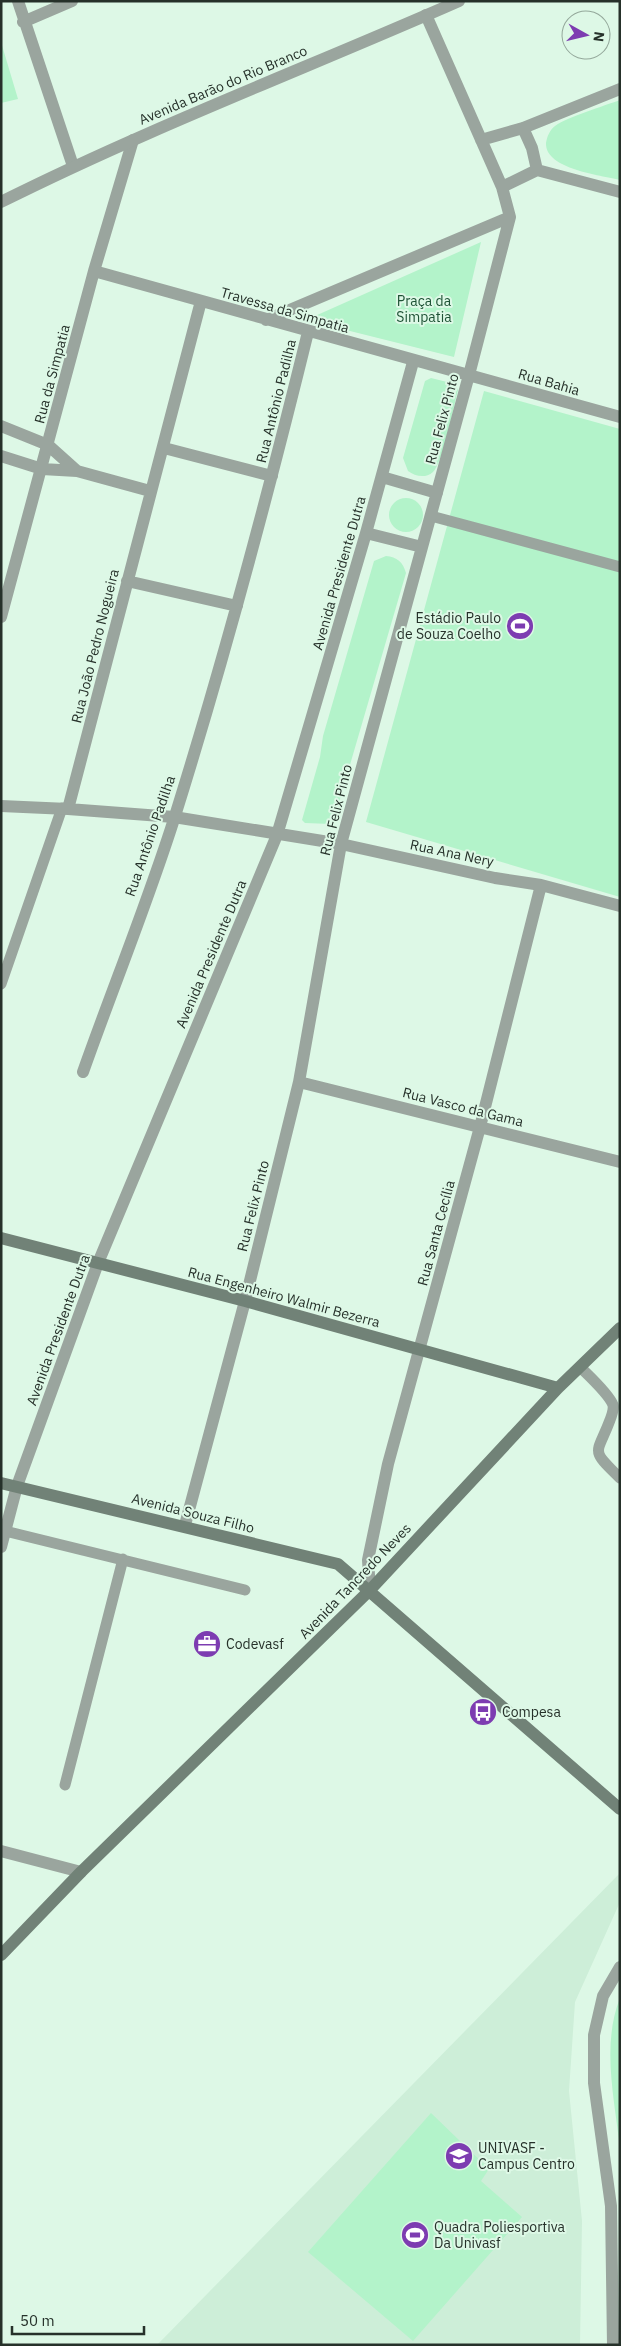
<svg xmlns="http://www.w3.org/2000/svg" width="621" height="2346" font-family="'IBM Plex Sans',sans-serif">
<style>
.built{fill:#cdeed8}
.green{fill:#b3f3ca}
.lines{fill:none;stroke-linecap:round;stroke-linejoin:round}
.service{stroke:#9aa59e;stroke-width:11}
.minor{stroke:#9aa59e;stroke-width:12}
.tertiary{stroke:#9aa59e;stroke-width:12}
.secondary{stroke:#718277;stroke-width:12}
.labels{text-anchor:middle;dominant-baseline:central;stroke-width:4;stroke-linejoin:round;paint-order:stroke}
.street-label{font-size:14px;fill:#26312a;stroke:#ddf8e6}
.park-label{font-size:14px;fill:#1e5235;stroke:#ddf8e6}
.poi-label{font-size:14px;fill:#26312a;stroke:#ddf8e6;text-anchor:start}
</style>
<rect width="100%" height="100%" fill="#ddf8e6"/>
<path class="built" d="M620 1873V1902L575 2002 569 2091 582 2221 580 2345H157Z"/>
<path class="green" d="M1 42 18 99 1 103Z
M620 100V180C600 175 545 169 546 143 547 136 550 130 555 126 567 117 604 106 620 100Z
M481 242 454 357 306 320Z
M431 378 455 384 458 390C454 405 442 465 433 472 425 479 415 476 408 471L403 458 425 381Z
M484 391 620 429V897L366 822Z
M389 515a17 17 0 1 1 34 0a17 17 0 1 1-34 0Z
M386 556C397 557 403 562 406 573L333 823 331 824 305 823 302 820 320 757 323 736 374 561Z
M620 1998V2149C615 2100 601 2046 620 1998Z
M431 2113 489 2169 481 2181 522 2217 413 2341 308 2252Z"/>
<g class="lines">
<path class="service" d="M431 516 620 567
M1 984 62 808
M580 1367C588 1375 609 1394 613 1405 614 1410 612 1415 610 1420 597 1455 589 1448 620 1478
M5 1531 245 1590
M65 1785 123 1559"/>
<path class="minor" d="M18 1 73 166
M426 15 502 187
M23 22 72 1
M481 140 523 128 620 89
M537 170 620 192
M94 271 620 417
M266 320 510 217
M1 426 48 445 77 471
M164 448 272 476
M1 456 42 469 77 471 150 491
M382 477 437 493
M366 533 422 547
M127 581 237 606
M1 617 94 271 133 140
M1 806 68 809 174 817 341 844 495 878 541 885 620 906
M68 809 201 301
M83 1072C113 987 148 902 175 816 225 656 268 495 308 332
M299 1082 620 1162
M185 1525 245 1301 299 1082 341 844 469 375 510 217 502 187 537 170 532 148 523 128
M1 1547 17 1486 98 1263 277 835 366 533 413 362
M370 1590 368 1560 388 1464 480 1127 541 885"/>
<path class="tertiary" d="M1 202C151 127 307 68 459 1
M1 1851 81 1872
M613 2345 611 2206 594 2083V2035L603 1996 620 1967"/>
<path class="secondary" d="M1 1238 245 1301 558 1388
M1 1483 338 1564 620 1809
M1 1955 81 1872 370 1590 558 1388 620 1328"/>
</g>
<defs>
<symbol id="stadium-disc" viewBox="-11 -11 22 22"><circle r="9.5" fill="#7d3cb1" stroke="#ddf8e6"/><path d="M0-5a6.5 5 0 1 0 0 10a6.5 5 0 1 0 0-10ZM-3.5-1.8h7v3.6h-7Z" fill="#fff"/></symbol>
<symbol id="office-disc" viewBox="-11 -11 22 22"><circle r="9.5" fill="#7d3cb1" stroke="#ddf8e6"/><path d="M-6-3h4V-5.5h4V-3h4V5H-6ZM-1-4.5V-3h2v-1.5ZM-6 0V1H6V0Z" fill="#fff"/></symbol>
<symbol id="bus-disc" viewBox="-11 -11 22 22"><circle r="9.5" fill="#7d3cb1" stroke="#ddf8e6"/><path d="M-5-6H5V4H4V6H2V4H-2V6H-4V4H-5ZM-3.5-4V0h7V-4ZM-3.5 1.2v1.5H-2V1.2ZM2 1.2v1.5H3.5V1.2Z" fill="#fff"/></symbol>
<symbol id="university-disc" viewBox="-11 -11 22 22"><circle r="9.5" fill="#7d3cb1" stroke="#ddf8e6"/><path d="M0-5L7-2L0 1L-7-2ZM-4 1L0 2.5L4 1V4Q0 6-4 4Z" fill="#fff"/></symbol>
</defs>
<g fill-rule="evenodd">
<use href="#stadium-disc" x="504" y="610" width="32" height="32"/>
<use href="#office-disc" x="191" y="1628" width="32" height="32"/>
<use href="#bus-disc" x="467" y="1696" width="32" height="32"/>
<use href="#university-disc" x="443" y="2140" width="32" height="32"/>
<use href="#stadium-disc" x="399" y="2219" width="32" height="32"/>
</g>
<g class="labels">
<g class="street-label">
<text transform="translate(223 85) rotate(-23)">Avenida Barão do Rio Branco</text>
<text transform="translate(285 310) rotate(16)">Travessa da Simpatia</text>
<text transform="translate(52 374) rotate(-75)">Rua da Simpatia</text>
<text transform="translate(549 382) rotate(16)">Rua Bahia</text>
<text transform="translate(276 401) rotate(-76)">Rua Antônio Padilha</text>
<text transform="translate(442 419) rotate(-75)">Rua Felix Pinto</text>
<text transform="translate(339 573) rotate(-74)">Avenida Presidente Dutra</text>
<text transform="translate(95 646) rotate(-76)">Rua João Pedro Nogueira</text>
<text transform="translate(336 810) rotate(-76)">Rua Felix Pinto</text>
<text transform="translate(150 836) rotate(-71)">Rua Antônio Padilha</text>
<text transform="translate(452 853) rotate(12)">Rua Ana Nery</text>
<text transform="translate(211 954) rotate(-67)">Avenida Presidente Dutra</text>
<text transform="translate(463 1107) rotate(14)">Rua Vasco da Gama</text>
<text transform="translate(253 1206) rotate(-76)">Rua Felix Pinto</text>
<text transform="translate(436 1233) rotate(-75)">Rua Santa Cecília</text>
<text transform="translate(284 1297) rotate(15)">Rua Engenheiro Walmir Bezerra</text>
<text transform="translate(58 1330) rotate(-70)">Avenida Presidente Dutra</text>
<text transform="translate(193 1513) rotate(14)">Avenida Souza Filho</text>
<text transform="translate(355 1581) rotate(-46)">Avenida Tancredo Neves</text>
</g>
<g class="park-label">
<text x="424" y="301">Praça da<tspan x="424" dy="16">Simpatia</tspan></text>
</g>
<g class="poi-label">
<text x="501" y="618" text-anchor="end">Estádio Paulo<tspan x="501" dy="16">de Souza Coelho</tspan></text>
<text x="226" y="1644">Codevasf</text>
<text x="502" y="1712">Compesa</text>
<text x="478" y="2148">UNIVASF -<tspan x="478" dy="16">Campus Centro</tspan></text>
<text x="434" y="2227">Quadra Poliesportiva<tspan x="434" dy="16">Da Univasf</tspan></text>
</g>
</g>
<rect width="621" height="2346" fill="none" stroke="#26312a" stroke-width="5"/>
<g transform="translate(586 35) rotate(98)"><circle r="24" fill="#ddf8e6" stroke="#94a89b"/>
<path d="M0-4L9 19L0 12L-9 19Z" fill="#7d3cb1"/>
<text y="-8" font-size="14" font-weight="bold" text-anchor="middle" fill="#26312a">N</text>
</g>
<path d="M12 2326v8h132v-8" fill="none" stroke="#26312a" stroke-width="2.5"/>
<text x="20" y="2326" font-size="15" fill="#26312a" stroke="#ddf8e6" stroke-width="4" paint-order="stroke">50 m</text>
</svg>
